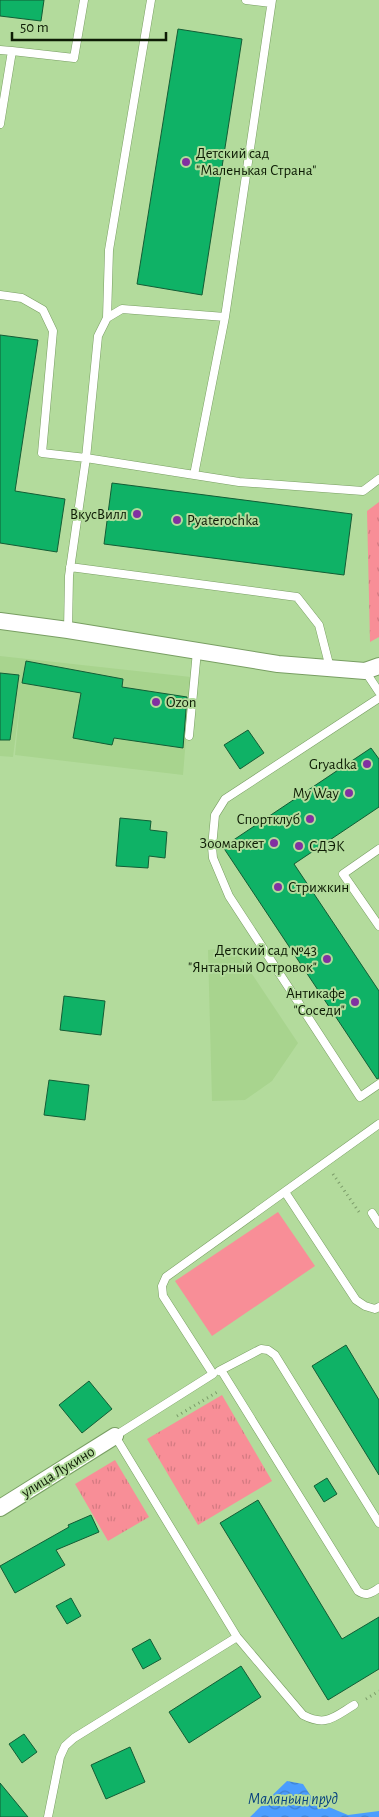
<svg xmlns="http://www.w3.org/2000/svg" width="379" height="1817" font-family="'Alegreya Sans',sans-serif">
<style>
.built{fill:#a8d48e}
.grass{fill:url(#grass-tufts)}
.pitch{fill:#f88e97}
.water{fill:url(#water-waves)}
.building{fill:#0fb266;stroke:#135d35}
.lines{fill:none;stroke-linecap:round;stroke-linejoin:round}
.service-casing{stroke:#789e62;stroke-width:9}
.minor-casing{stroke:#789e62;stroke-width:18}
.path{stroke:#7a9a68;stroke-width:3;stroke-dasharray:1 4;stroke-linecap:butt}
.service{stroke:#fff;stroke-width:8}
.minor{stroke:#fff;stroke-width:16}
.poi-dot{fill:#8131a1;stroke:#b3db9c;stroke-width:2}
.labels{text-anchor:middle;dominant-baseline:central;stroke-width:4;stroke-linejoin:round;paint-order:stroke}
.poi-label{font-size:15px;fill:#0e1c05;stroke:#b3db9c;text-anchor:end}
.street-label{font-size:15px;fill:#0e1c05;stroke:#b3db9c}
.water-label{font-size:16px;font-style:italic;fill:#08427f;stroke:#b3db9c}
</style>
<defs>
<pattern id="grass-tufts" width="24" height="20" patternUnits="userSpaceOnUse" patternTransform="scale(1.25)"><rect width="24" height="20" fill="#f88e97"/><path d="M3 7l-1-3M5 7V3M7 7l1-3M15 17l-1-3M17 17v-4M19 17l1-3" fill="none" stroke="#d37a81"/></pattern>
<pattern id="water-waves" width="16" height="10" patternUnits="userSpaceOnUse" patternTransform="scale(1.25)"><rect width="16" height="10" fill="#4b9dfe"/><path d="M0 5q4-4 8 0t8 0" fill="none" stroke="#3d7fcc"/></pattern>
</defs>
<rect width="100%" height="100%" fill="#b3db9c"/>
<path class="built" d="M0 656 191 677 183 775 15 755 20 702 13 757 0 756Z
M234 947 298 1043 272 1081 245 1100 212 1101 208 950Z"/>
<path class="grass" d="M379 502V637L370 642 367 511Z
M222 1395 272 1481 198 1525 147 1439Z
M115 1460 149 1517 108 1541 75 1484Z"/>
<path class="pitch" d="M278 1212 315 1266 212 1336 175 1281Z"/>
<path class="water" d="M287 1781 303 1784 314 1801 348 1815 379 1811V1817H250Z"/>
<path class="building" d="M0 0H44L41 21 0 16Z
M178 29 242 39 202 295 137 284Z
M0 335 38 340 15 491 65 499 57 552 0 543Z
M112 483 352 514 344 575 104 544Z
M26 661 123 679 122 687 187 697 183 748 114 738 112 745 73 738 81 693 22 683Z
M0 673 19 675 10 740H0Z
M248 730 264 753 240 769 224 745Z
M371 748 379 759V807L294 864 379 991V1078L377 1079 223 847Z
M120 818 151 821 150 830 167 832 165 858 149 856 148 868 116 866Z
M64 996 105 1001 101 1035 60 1030Z
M49 1080 89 1085 85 1120 44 1115Z
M346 1345 379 1400V1475L312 1366Z
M89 1381 112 1409 82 1433 59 1405Z
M327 1478 337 1494 324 1502 314 1486Z
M258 1500 342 1639 379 1617V1669L328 1700 220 1523Z
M91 1515 99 1532 56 1550 65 1565 15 1593 0 1566 69 1527 68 1525Z
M71 1598 81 1616 67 1624 56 1606Z
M150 1639 161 1659 143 1669 132 1649Z
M241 1666 261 1697 189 1743 169 1712Z
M24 1734 37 1752 22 1763 9 1744Z
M130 1747 145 1782 106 1799 91 1765Z
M0 1783 28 1817H0Z"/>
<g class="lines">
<defs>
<path id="service" d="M246 0 271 3
M0 50 12 51 0 124
M12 51 74 58 84 0
M0 295 22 298 43 310 53 331 42 453 86 458 69 576 68 630
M225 317 122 309 107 318 98 336 86 458 239 482 363 491 379 479
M107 318 109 250 151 0
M194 475 225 317 272 0
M70 567 297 597 319 625 330 668
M365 671 379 692
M379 698 225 799 215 815 212 847 213 858 229 896 360 1097 379 1084
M189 736 197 651
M379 849 343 874 379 926
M285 1192 356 1300 365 1306 375 1309 379 1307
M372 1213 379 1224
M221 1370 358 1591C367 1597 371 1593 379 1588
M219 1371 261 1349 268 1350 275 1355 379 1523
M354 1705C334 1717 326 1727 303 1715L237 1637 115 1436 213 1374 163 1296 162 1286 166 1277 379 1124
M48 1817 60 1757 65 1746 74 1738 237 1637"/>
<path id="minor" d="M0 621 68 630 278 664 365 671 379 666
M0 1508 115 1436"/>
</defs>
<use href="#service" class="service-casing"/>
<use href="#minor" class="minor-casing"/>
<path class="path" d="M333 1174 359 1212
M177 1416 219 1391
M366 1699 379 1691"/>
<use href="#service" class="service"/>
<use href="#minor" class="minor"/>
</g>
<g class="poi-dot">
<circle cx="186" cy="162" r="5"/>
<circle cx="137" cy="514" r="5"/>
<circle cx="177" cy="520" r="5"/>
<circle cx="156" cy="702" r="5"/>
<circle cx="367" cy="764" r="5"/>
<circle cx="349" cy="793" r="5"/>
<circle cx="310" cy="819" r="5"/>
<circle cx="274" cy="843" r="5"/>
<circle cx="299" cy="846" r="5"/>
<circle cx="278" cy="887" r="5"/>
<circle cx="327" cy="959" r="5"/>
<circle cx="355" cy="1002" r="5"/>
</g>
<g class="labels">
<g class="poi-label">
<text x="196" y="153" text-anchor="start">Детский сад<tspan x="196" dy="17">"Маленькая Страна"</tspan></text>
<text x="127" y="514">ВкусВилл</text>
<text x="187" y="520" text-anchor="start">Pyaterochka</text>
<text x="166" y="702" text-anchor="start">Ozon</text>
<text x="357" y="764">Gryadka</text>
<text x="339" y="793">My Way</text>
<text x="300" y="819">Спортклуб</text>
<text x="264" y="843">Зоомаркет</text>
<text x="309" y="846" text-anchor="start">СДЭК</text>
<text x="288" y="887" text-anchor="start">Стрижкин</text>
<text x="317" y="950">Детский сад №43<tspan x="317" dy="17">"Янтарный Островок"</tspan></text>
<text x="345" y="993">Антикафе<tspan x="345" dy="17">"Соседи"</tspan></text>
</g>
<g class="street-label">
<text transform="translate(58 1472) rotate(-32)">улица Лукино</text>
</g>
<g class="water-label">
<text x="293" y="1799">Маланьин пруд</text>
</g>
</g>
<path d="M12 32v8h154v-8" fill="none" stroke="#0e1c05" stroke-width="2.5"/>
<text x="20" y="32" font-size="15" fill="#0e1c05" stroke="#b3db9c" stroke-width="4" paint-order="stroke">50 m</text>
</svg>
